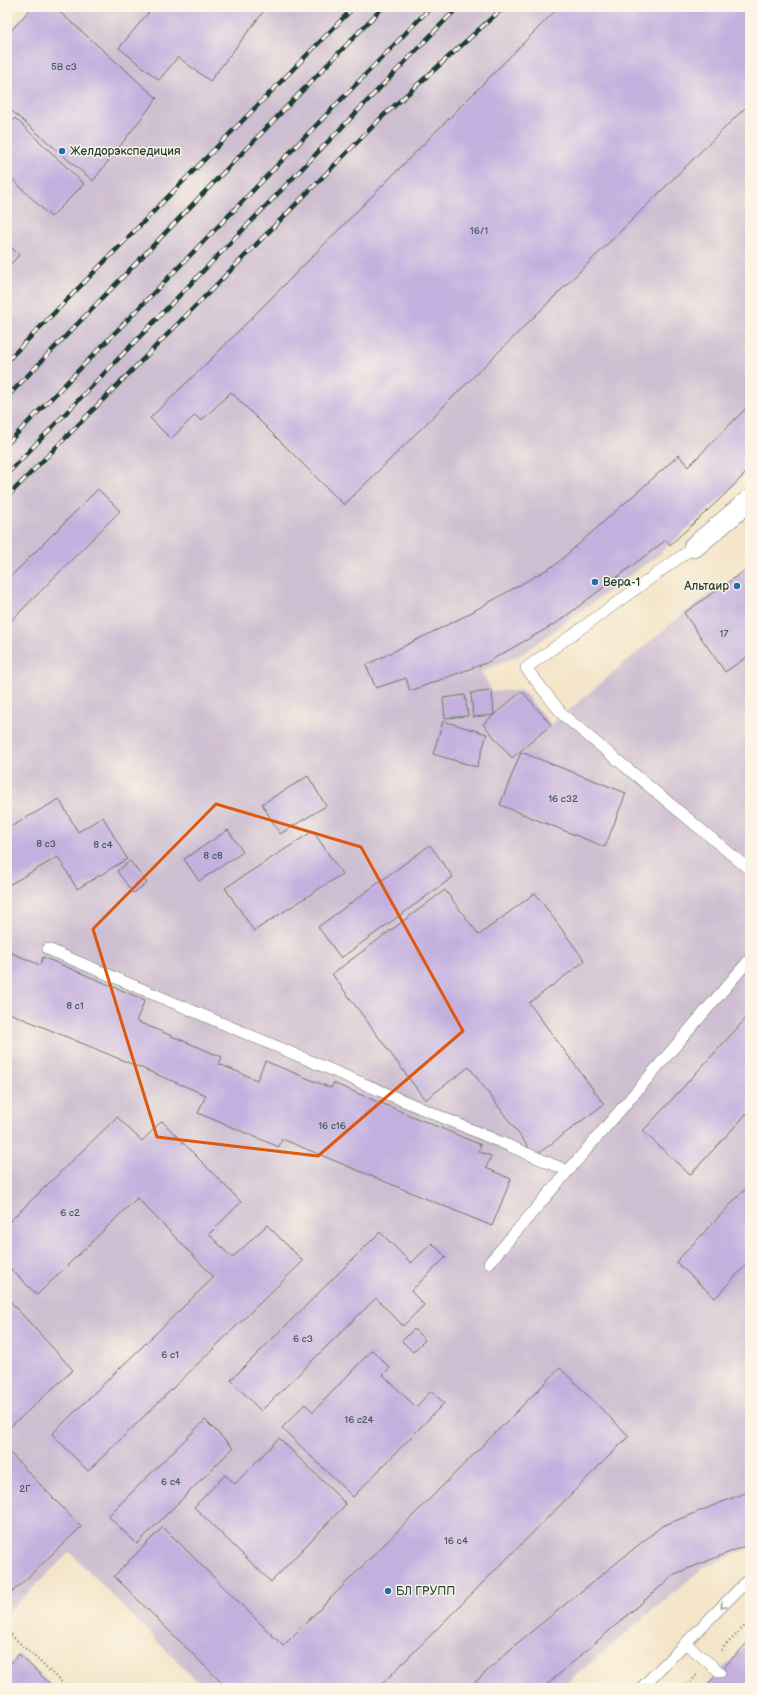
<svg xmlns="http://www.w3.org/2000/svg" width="757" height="1695" font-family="'Balsamiq Sans',sans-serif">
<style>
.industrial{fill:#cebed1}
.building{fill:#c3b0df}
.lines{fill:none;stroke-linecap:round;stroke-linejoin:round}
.lane-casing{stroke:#6a7868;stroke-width:12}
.street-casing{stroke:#6a7868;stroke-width:22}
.path{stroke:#6a7868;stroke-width:2.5;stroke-dasharray:1 3;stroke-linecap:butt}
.lane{stroke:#fff;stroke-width:11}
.street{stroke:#fff;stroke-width:21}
.rail-casing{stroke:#1f3d34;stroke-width:4.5}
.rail{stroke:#fcf5e5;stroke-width:3;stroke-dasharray:9;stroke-linecap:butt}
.oneway{stroke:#8f9e9a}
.marked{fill:none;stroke:#de580e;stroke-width:3;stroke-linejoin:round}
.poi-dot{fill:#1f6fb2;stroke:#fcf5e5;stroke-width:1.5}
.labels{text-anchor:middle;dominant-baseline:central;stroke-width:3;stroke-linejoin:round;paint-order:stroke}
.number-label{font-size:10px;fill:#485a5f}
.poi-label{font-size:12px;fill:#1f3d34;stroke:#fcf5e5;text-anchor:start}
</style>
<rect width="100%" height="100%" fill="#fcf5e5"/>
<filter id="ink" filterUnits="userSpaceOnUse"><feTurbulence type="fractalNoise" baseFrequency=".025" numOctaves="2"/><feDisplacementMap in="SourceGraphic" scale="8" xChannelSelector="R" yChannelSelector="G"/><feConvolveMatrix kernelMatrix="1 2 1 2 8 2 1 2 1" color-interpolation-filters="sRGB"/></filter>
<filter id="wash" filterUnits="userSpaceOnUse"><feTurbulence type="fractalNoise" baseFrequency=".012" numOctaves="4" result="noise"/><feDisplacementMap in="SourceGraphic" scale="16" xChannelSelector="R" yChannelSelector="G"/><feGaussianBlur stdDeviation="0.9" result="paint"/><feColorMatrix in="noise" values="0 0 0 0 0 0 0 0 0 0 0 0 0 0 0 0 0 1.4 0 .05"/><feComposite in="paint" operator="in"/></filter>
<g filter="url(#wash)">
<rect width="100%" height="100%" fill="#f4e5c9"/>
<path class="industrial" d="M32 7H750V462L661 553 522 654 481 671 492 691H522L551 725 684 613 750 568V1548L704 1567 561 1688H203L70 1552 7 1613V35Z"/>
<g id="blocks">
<path class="building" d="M32 7H54L157 98 93 181 7 107V35Z
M153 7H267L210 81 178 57 159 80 119 48Z
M559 7H750V103L344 505 231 392 201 421 195 415 171 439 150 418 210 360Z
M15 118 84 184 51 217 7 174V126Z
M7 243 19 255 7 268Z
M750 404V469L721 498 670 545 666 540 558 622 486 663 410 691 406 678 376 688 366 665 465 616 555 565 679 455 688 467Z
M98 489 120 511 7 625V580Z
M750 567V655L725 672 684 613Z
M492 691 494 715 473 717 471 693Z
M522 691 551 725 512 758 483 724Z
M465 695 468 716 445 718 443 698Z
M443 721 487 734 477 767 433 754Z
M521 752 626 793 605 847 500 805Z
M308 776 326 806 280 834 262 804Z
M59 799 78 832 103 817 127 859 77 889 58 857 7 886V829Z
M228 830 243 852 199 881 184 859Z
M313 831 342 874 254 931 225 888Z
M430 845 453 877 341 958 318 927Z
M130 861 147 883 133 893 117 871Z
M445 890 479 935 535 893 585 961 529 1003 604 1104 535 1156 469 1067 425 1100 332 974Z
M7 951 40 965 43 957 145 1000 136 1021 222 1057 219 1064 257 1080 265 1061 331 1088 333 1083 481 1145 478 1151 491 1156 486 1168 511 1179 492 1226 282 1139 279 1147 198 1113 206 1095 7 1012Z
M750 1014V1110L690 1175 643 1131Z
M117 1117 142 1141 162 1121 241 1202 209 1234 232 1258 267 1225 303 1261 88 1471 52 1434 214 1277 137 1198 37 1295 7 1265V1224Z
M750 1184V1261L715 1298 676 1262Z
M380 1232 411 1263 432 1243 446 1257 411 1291 424 1305 403 1326 376 1298 261 1411 231 1380Z
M7 1298 73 1370 7 1430Z
M414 1329 425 1340 413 1352 402 1341Z
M372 1350 390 1368 383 1375 416 1407 431 1391 444 1403 353 1497 282 1428 305 1404 313 1412Z
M560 1368 629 1436 378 1688H227L114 1576 163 1527 283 1646Z
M205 1420 233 1448 137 1544 108 1516Z
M279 1438 346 1504 271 1582 194 1507 225 1475 235 1484Z
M7 1450 81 1527 7 1597Z
M750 1491V1544L675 1574 543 1688H469L515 1645 662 1526Z
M750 1640V1688H704Z
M19 1654 54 1688H7V1667Z"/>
</g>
</g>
<g filter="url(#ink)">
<use href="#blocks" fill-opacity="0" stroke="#6a7868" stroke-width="1"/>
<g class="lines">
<defs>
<path id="lane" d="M694 547 526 668 563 715 750 870
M48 949 568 1171
M489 1263 750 959
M685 1643 720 1672
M641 1688 750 1578"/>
<path id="street" d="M694 547 750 500"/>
</defs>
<use href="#lane" class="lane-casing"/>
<use href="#street" class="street-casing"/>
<path class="path" d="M7 1636 11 1635 68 1688
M721 1650 750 1621
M685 1688 697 1675"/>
<use href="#lane" class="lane"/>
<use href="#street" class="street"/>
<defs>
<path id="rail" d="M7 361 354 7
M7 397 383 7
M7 444 431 7
M7 474 458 7
M7 497 383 116 504 7"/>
</defs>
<use href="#rail" class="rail-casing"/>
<use href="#rail" class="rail"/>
</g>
<defs><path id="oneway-chevron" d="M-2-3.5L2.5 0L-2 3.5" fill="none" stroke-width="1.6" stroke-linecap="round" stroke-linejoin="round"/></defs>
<use class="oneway" href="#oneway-chevron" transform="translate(723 1606) rotate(135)"/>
</g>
<path class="marked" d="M216 804 361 847 463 1031 318 1156 157 1137 93 929Z"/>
<g class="poi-dot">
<circle cx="62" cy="151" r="4"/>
<circle cx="595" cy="582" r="4"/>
<circle cx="737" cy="586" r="4"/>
<circle cx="388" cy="1591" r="4"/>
</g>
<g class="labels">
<g class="number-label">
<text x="64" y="67">5В с3</text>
<text x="479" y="231">16/1</text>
<text x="724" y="634">17</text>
<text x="563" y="799">16 с32</text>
<text x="46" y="844">8 с3</text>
<text x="103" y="845">8 с4</text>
<text x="213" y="856">8 с8</text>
<text x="75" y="1006">8 с1</text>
<text x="332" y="1126">16 с16</text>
<text x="70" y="1213">6 с2</text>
<text x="303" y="1339">6 с3</text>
<text x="170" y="1355">6 с1</text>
<text x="359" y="1420">16 с24</text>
<text x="171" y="1482">6 с4</text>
<text x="25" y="1489">2Г</text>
<text x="456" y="1541">16 c4</text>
</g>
<g class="poi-label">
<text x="70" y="151">Желдорэкспедиция</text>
<text x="603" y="582">Вера-1</text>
<text x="729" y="586" text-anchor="end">Альтаир</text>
<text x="396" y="1591">БЛ ГРУПП</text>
</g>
</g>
<rect width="757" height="1695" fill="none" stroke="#fcf5e5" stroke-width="24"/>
</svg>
